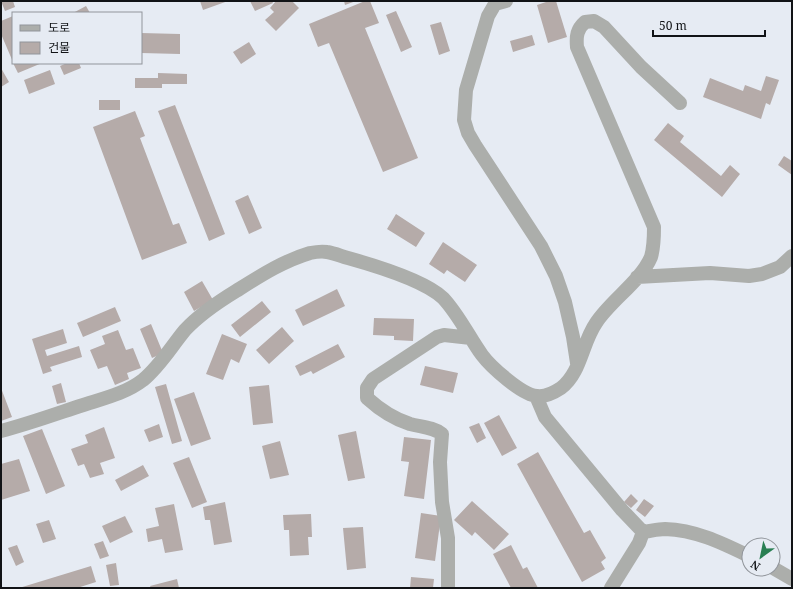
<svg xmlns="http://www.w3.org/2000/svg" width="793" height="589" font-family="'Noto Serif','Noto Sans KR',serif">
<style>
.building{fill:#b5aba9}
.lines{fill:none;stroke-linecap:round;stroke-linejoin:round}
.street{stroke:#acaeab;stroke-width:14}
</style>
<rect width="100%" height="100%" fill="#e6ebf3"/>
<path class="building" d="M1 1H13L15 7 5 11Z
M200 1H228L203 10Z
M250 1H272L273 3 255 11Z
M276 1H292L299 8 276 31 265 20 274 12 270 8Z
M344 1H356L345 5Z
M365 1H370L379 23 365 28 418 158 383 172 329 43 318 47 309 24Z
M549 1H556L567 37 548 43 537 5Z
M86 6 90 13H73Z
M396 11 412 47 401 52 386 15Z
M13 16V62L1 34V21Z
M441 22 450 51 439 55 430 25Z
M141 33 180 34V54L141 53Z
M532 35 535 45 513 52 510 41Z
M249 42 256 54 241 64 233 52Z
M13 63H42L18 73Z
M67 63H79L81 68 64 75 60 66Z
M1 68 9 82 1 87Z
M50 70 55 84 29 94 24 80Z
M158 73 187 74V84H162V88H135V78H158Z
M766 76 779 80 770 105 766 103 761 119 703 97 710 78 743 91 745 85 761 91Z
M99 100H120V110H99Z
M175 105 225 234 209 241 158 111Z
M135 111 145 136 140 138 173 225 179 223 187 243 142 260 93 127Z
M668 123 684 136 680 142 721 176 730 165 740 174 722 197 654 140Z
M784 156 792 161V175L778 165Z
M248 195 262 228 249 234 235 201Z
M396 214 425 233 416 247 387 229Z
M443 242 477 265 465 282 447 270 444 274 429 264Z
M202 281 213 300 194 311 184 292Z
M337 289 345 306 303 326 295 310Z
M262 301 271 312 240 337 231 325Z
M115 307 121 321 83 337 77 323Z
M374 318 414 319 413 341 394 340V336L373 335Z
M151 324 163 353 152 358 140 329Z
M282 327 294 341 269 364 256 350Z
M63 329 67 343 45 350 47 356 79 346 82 357 50 367 52 371 43 374 32 339Z
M118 330 126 350 133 348 141 368 127 373 129 379 115 385 107 366 98 369 90 350 105 344 102 336Z
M222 334 247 344 239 363 231 359 223 380 206 374Z
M338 344 345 357 313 374 311 371 300 376 295 366Z
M425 366 458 373 453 393 420 385Z
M61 383 66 402 57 404 52 386Z
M166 384 182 441 172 444 155 387Z
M269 385 273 423 253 425 249 387Z
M1 388 12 417 1 421Z
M194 392 211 439 191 446 174 399Z
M499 415 517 448 502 456 484 423Z
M479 423 486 438 477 443 469 427Z
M159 424 163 437 149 442 144 430Z
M104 427 115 458 100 463 104 474 90 478 84 464 78 466 71 449 88 443 85 435Z
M42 429 65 486 46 494 23 436Z
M356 431 365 478 348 481 338 435Z
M404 437 431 440 424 499 404 496 409 462 401 461Z
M280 441 289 475 270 479 262 446Z
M538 452 584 533 590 530 606 558 601 562 605 569 582 582 517 464Z
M189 457 207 502 192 508 173 463Z
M19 459 30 491 1 500V464Z
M143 465 149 476 121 491 115 480Z
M631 494 638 501 631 508 624 502Z
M644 499 654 506 645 517 636 510Z
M472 501 509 534 494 550 475 532 472 536 454 520Z
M225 502 232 542 214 545 210 520H205L203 507Z
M174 504 183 550 165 553 162 539 148 542 146 529 159 526 155 508Z
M421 513 441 516 435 561 415 558Z
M311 514 312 537H308L309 555 290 556 289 530H284L283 515Z
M125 516 133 532 110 543 102 526Z
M49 520 56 539 43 543 36 524Z
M363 527 366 568 347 570 343 528Z
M103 541 109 556 100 559 94 544Z
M17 545 24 562 16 566 8 548Z
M511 545 523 569 527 567 538 588H511L493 554Z
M116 563 119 585 110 586 106 565Z
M91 566 96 582 77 588H19Z
M411 577 434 579 433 588H410Z
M177 579 179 588H151L150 586Z"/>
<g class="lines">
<path class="street" d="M506 1 495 4 488 16 466 90 464 120 468 133 475 145 541 246 556 276 565 302 573 337 577 363
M637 277 710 273 749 276 762 274 780 267 792 256
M536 396 545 417 622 510 643 532C651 531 658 529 665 529 696 530 722 543 749 556
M1 431C28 424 53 415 80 406 101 399 125 394 143 380 160 366 171 347 185 330 200 314 218 302 236 291 260 276 283 261 310 253 315 252 321 251 327 252 334 253 341 256 348 258 373 265 424 280 443 298 459 315 469 337 482 355 491 367 522 395 537 396 545 397 555 392 561 388 581 373 582 343 596 323 610 301 641 281 651 257 654 247 654 237 654 227L577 47C576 36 577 29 585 22L594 21 604 27 641 67 680 103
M773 568 792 579
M448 588V538L442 502 440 462 442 434C433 427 421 427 410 424 394 419 378 408 367 398V388L373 379 437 337 444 335 471 338
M611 588 639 543 643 532"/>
</g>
<rect width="793" height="589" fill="none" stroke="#111316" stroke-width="4"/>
<rect x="12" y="12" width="130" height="52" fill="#e6ebf3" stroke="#91959b"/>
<rect x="20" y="25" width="20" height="6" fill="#acaeab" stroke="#91959b"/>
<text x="48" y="32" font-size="12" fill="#111316">도로</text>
<rect x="20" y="42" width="20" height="12" fill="#b5aba9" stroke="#91959b"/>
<text x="48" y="52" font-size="12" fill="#111316">건물</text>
<g transform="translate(761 557) rotate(213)"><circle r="19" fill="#e6ebf3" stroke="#91959b"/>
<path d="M0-3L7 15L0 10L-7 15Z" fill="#297f53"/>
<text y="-6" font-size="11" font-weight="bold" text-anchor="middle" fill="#111316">N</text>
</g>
<path d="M653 30v6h112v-6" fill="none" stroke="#111316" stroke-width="2"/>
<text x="659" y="30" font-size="12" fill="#111316" stroke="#e6ebf3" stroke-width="3" paint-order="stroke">50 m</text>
</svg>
